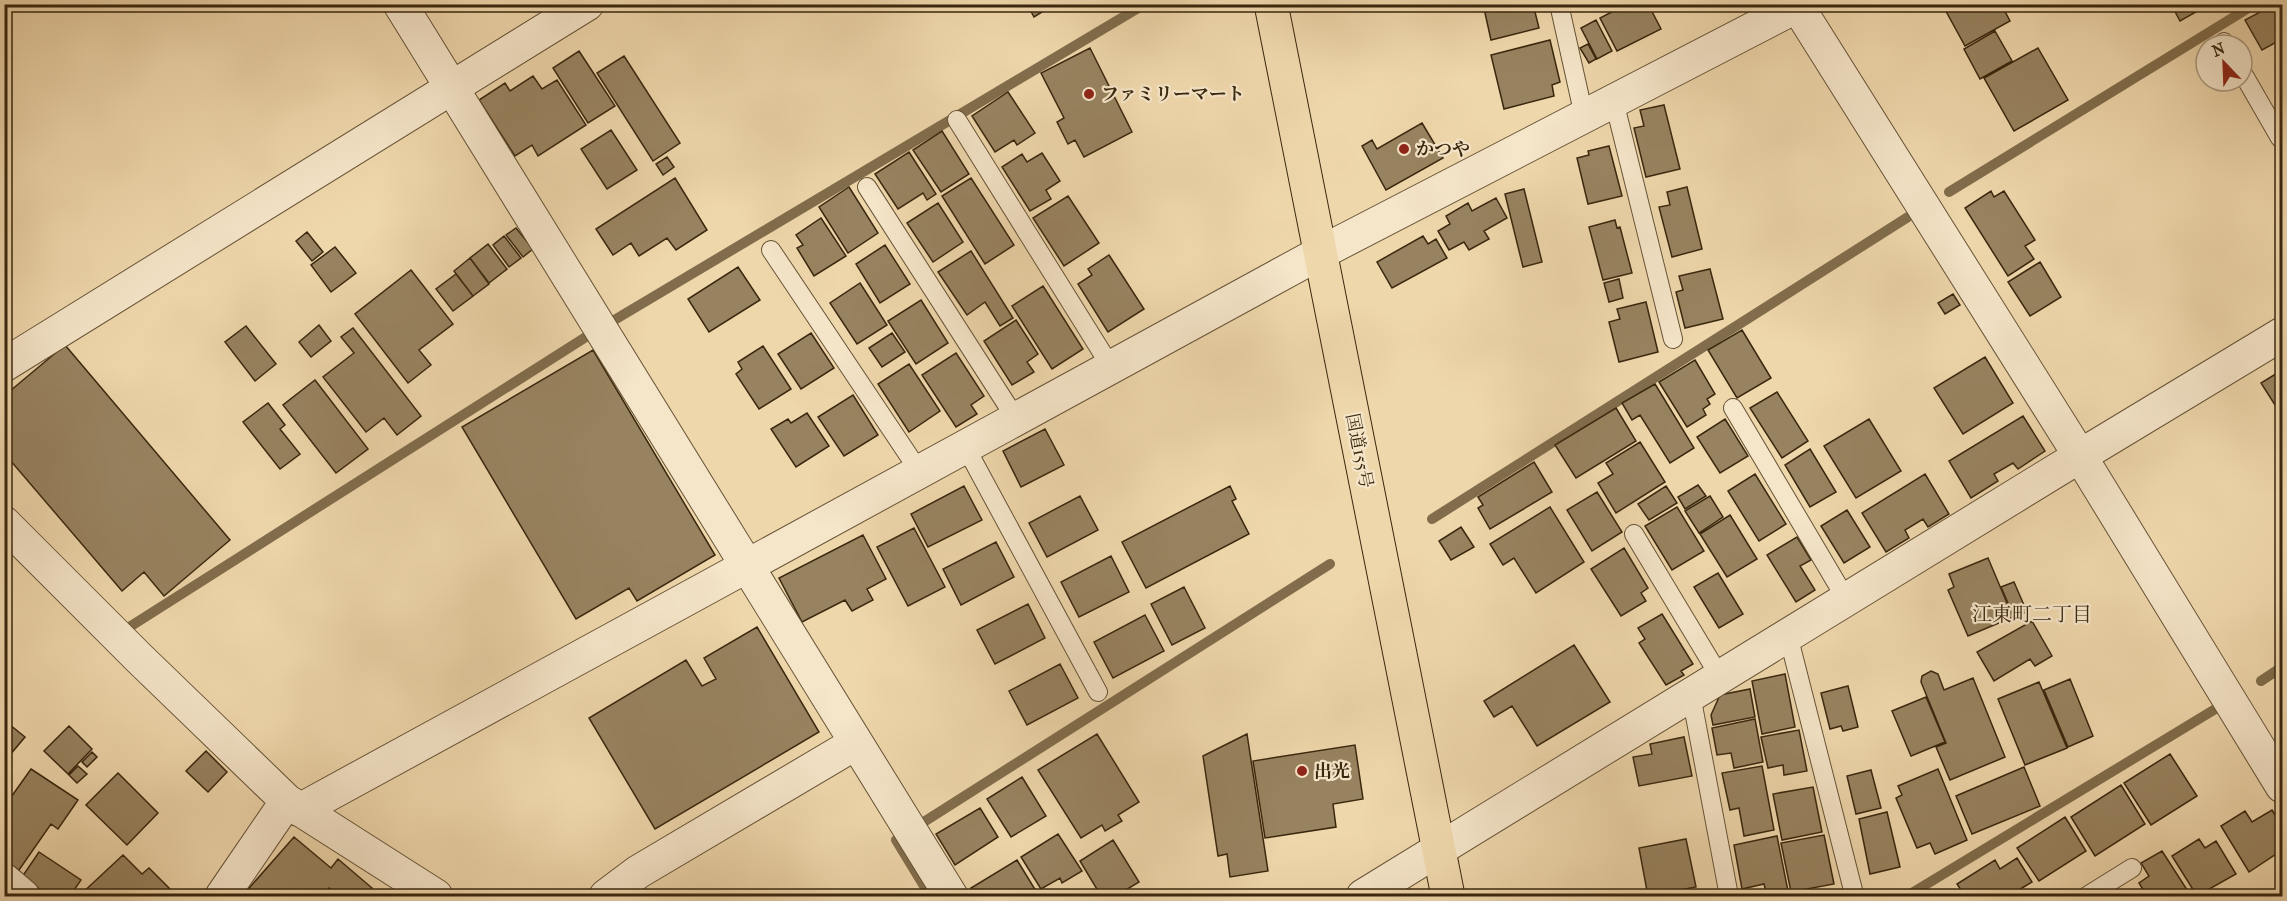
<svg xmlns="http://www.w3.org/2000/svg" width="2287" height="901" font-family="'IM FELL French Canon','Noto Serif JP',serif">
<style>
.lines{fill:none;stroke-linecap:round;stroke-linejoin:round}
.stream{stroke:#816d4c;stroke-width:10}
.building{fill:#988360;stroke:#39270e;stroke-width:1.5}
.service-casing{stroke:#665336;stroke-width:20}
.minor-casing{stroke:#665336;stroke-width:35}
.trunk-casing{stroke:#39270e;stroke-width:35}
.service{stroke:#f5e5c9;stroke-width:18}
.minor{stroke:#f5e5c9;stroke-width:33}
.trunk{stroke:#efd7ac;stroke-width:33}
.poi-dot{fill:#8f2418;stroke:#f5e5c9;stroke-width:2}
.labels{text-anchor:middle;dominant-baseline:central;stroke-width:4.5;stroke-linejoin:round;paint-order:stroke}
.poi-label{font-size:18px;font-weight:bold;fill:#39270e;stroke:#f5e5c9;text-anchor:start}
.street-label{font-size:18px;fill:#39270e;stroke:#f5e5c9}
.neighbourhood-label{font-size:20px;fill:#39270e;stroke:#f5e5c9}
</style>
<rect width="100%" height="100%" fill="#efd7ac"/>
<filter id="stains"><feTurbulence type="fractalNoise" baseFrequency=".00333" numOctaves="4"/><feColorMatrix values="0 0 0 0 .2 0 0 0 0 .09 0 0 0 0 .02 0 0 0 .5 -.17"/></filter>
<radialGradient id="worn" r=".72"><stop offset=".6" stop-color="#630" stop-opacity="0"/><stop offset="1" stop-color="#630" stop-opacity=".3"/></radialGradient>
<g class="lines">
<path class="stream" d="M4 10 13 4
M1949 192 2255 4
M611 322 1145 4
M1432 519 1908 217
M131 626 589 335
M2261 681 2282 667
M919 825 1330 564
M896 840 930 896
M1907 896 2217 708"/>
</g>
<path class="building" d="M1027 4H1055L1034 17Z
M1483 4H1533L1539 28 1491 40Z
M1627 4H1648L1661 29 1617 51 1600 18Z
M1942 4H2001L2010 21 1965 46Z
M2171 4H2210L2180 21Z
M2275 4 2282 19V39L2262 50 2245 20Z
M1596 20 1612 51 1597 59 1581 28Z
M1995 31 2012 61 1980 79 1964 49Z
M1550 40 1560 82 1552 85 1554 96 1504 109 1491 55Z
M1588 44 1596 59 1589 63 1580 48Z
M1090 48 1132 132 1084 157 1075 140 1068 144 1057 122 1064 118 1041 73Z
M2038 48 2068 100 2014 131 1984 78Z
M579 51 615 106 588 123 553 68Z
M624 56 680 143 653 161 597 73Z
M533 76 542 89 557 80 586 125 538 156 532 145 515 156 479 100 505 83 510 91Z
M1008 92 1035 133 1017 145 1014 140 995 152 972 116Z
M1664 105 1680 169 1646 177 1634 128 1644 126 1640 110Z
M1422 123 1443 158 1386 190 1362 146 1372 140 1377 149Z
M611 130 637 170 607 189 581 149Z
M942 131 969 174 941 192 913 150Z
M1609 146 1622 196 1588 204 1577 158 1589 155 1588 151Z
M909 152 936 194 927 200 923 193 898 209 875 174Z
M1042 153 1060 181 1046 190 1051 199 1030 211 1002 167 1022 154 1027 162Z
M667 157 674 167 663 175 656 164Z
M675 178 707 230 676 250 667 238 639 256 631 243 613 255 596 229Z
M971 178 1014 245 985 264 942 196Z
M849 187 878 233 848 253 819 207Z
M1687 187 1702 249 1672 257 1659 207 1670 205 1667 192Z
M1524 189 1542 262 1523 267 1505 194Z
M1991 191 1994 197 2004 191 2035 240 2025 246 2034 259 2008 276 1965 208Z
M1068 196 1099 243 1064 266 1033 218Z
M1496 198 1507 218 1484 231 1489 239 1469 250 1464 242 1449 250 1438 231 1450 224 1446 216 1468 203 1472 211Z
M938 203 963 242 933 262 907 223Z
M821 218 846 256 814 276 797 248 803 245 796 235Z
M1615 220 1617 228 1620 227 1632 273 1603 280 1589 227Z
M516 228 533 249 523 257 506 235Z
M307 232 323 252 312 261 296 241Z
M504 236 521 258 509 267 493 245Z
M1423 236 1428 244 1436 239 1447 258 1392 288 1377 262Z
M488 244 507 269 489 283 470 258Z
M885 245 910 284 880 303 856 264Z
M335 247 356 273 331 292 311 265Z
M971 251 1013 318 1000 326 985 302 967 315 938 272Z
M1109 255 1144 309 1108 332 1078 284 1092 275 1088 269Z
M470 258 489 284 473 296 454 271Z
M2040 262 2061 297 2030 316 2008 282Z
M738 267 760 300 709 332 688 299Z
M1710 269 1723 319 1685 328 1676 292 1683 290 1679 276Z
M411 270 453 324 419 350 431 365 408 383 355 314Z
M456 274 473 296 453 311 436 289Z
M1619 279 1623 298 1609 302 1604 283Z
M860 283 887 325 857 344 830 303Z
M1043 286 1083 349 1052 369 1012 306Z
M1953 294 1960 305 1945 314 1938 303Z
M921 300 948 343 916 364 888 321Z
M1646 302 1658 352 1619 362 1609 322 1620 319 1617 309Z
M1016 320 1038 354 1027 362 1034 372 1012 385 984 341Z
M319 325 331 341 311 357 299 342Z
M246 326 276 364 255 381 225 342Z
M353 328 421 416 397 435 384 418 366 432 323 377 354 353 341 337Z
M1742 330 1771 378 1737 398 1708 350Z
M811 333 834 368 801 389 778 354Z
M892 333 905 352 882 367 869 348Z
M65 345 230 540 164 596 144 572 122 591 4 453V396Z
M763 346 791 389 759 409 736 374 742 369 738 362Z
M593 350 715 555 637 601 629 588 576 619 462 427Z
M956 353 984 396 971 405 977 414 956 427 922 375Z
M1985 357 2013 403 1963 434 1934 388Z
M1695 360 1715 394 1707 399 1710 404 1703 409 1706 415 1687 427 1659 382Z
M909 364 940 411 909 432 878 384Z
M2282 370V416L2261 383Z
M315 380 368 449 336 473 283 405Z
M1655 384 1694 448 1670 463 1640 415 1632 420 1622 403Z
M1777 392 1808 441 1782 458 1750 408Z
M853 395 878 435 844 456 818 417Z
M268 403 285 425 280 429 300 454 280 469 243 422Z
M1616 408 1636 441 1576 478 1555 445Z
M807 413 829 446 796 467 771 429 788 419 791 423Z
M2023 416 2045 451 2018 469 2013 463 1994 474 1998 481 1971 498 1949 461Z
M1725 419 1748 456 1720 473 1697 437Z
M1869 419 1901 471 1856 498 1824 446Z
M1045 429 1064 465 1021 487 1003 451Z
M1640 442 1665 482 1616 513 1598 483 1613 474 1606 463Z
M1810 449 1836 492 1810 507 1785 465Z
M1534 462 1552 492 1490 529 1478 508 1483 505 1478 497Z
M1755 474 1786 524 1759 541 1728 491Z
M1925 474 1949 514 1928 527 1923 519 1905 530 1909 538 1886 552 1862 513Z
M1698 485 1706 496 1685 509 1678 497Z
M964 486 982 520 928 547 911 514Z
M1230 486 1236 499 1232 501 1249 534 1146 588 1122 542Z
M1666 486 1677 503 1649 520 1638 504Z
M1597 492 1622 532 1592 551 1567 510Z
M1080 496 1098 530 1047 557 1029 523Z
M1710 496 1723 517 1699 533 1685 511Z
M1550 507 1584 562 1536 593 1514 558 1503 565 1490 544Z
M1677 507 1704 551 1672 570 1645 526Z
M1847 510 1870 547 1844 563 1821 526Z
M1730 515 1757 559 1727 577 1700 534Z
M1461 527 1474 547 1451 560 1439 541Z
M914 528 945 587 908 606 877 547Z
M863 535 886 579 867 589 873 600 852 611 845 600 802 622 779 578Z
M1797 537 1811 560 1800 566 1815 590 1796 602 1767 555Z
M996 542 1014 577 961 605 943 569Z
M1624 548 1648 588 1641 593 1646 601 1621 616 1591 569Z
M1111 556 1129 592 1079 617 1061 582Z
M1988 558 2013 617 1968 636 1948 590 1954 587 1949 574Z
M1718 573 1743 614 1719 628 1694 587Z
M2014 582 2027 612 2014 617 2001 587Z
M1184 587 1205 628 1172 645 1151 604Z
M1028 604 1045 638 995 664 977 630Z
M1662 614 1693 664 1681 671 1684 675 1666 685 1639 643 1645 639 1638 628Z
M1145 615 1164 651 1113 678 1094 642Z
M2032 621 2052 656 2035 666 2030 659 1994 681 1977 652Z
M757 627 819 732 655 829 589 718 686 660 702 686 716 679 704 658Z
M1574 645 1610 702 1537 746 1512 706 1494 717 1484 701Z
M1060 664 1078 698 1027 725 1009 691Z
M1931 671 1938 674 1944 690 1973 678 2005 757 1950 780 1936 747 1946 743 1921 682 1922 676Z
M1785 674 1795 727 1762 734 1752 681Z
M2070 679 2093 736 2068 747 2044 690Z
M2039 682 2067 748 2025 765 1998 699Z
M1848 686 1858 727 1843 731 1841 726 1830 729 1821 693Z
M1750 689 1755 717 1713 725 1711 715 1720 695Z
M1926 697 1945 742 1911 756 1892 711Z
M1755 719 1763 762 1734 768 1731 753 1717 755 1712 728Z
M4 720 25 737 4 762Z
M69 726 92 749 68 774 44 751Z
M1799 730 1807 771 1784 775 1783 765 1768 768 1761 737Z
M1097 734 1139 802 1118 815 1122 821 1105 831 1102 825 1081 838 1038 770Z
M1247 734 1268 871 1230 877 1227 854 1218 856 1203 756Z
M1684 737 1692 776 1639 786 1633 757 1652 754 1650 744Z
M1355 745 1363 799 1333 804 1336 827 1265 838 1253 761Z
M206 751 227 772 208 792 186 771Z
M92 752 97 757 87 767 82 762Z
M2170 754 2197 796 2151 825 2124 783Z
M78 766 87 774 77 783 69 775Z
M1762 766 1774 830 1744 836 1739 808 1730 810 1722 773Z
M2024 767 2040 806 1972 834 1956 796Z
M31 769 78 800 58 829 51 824 19 870 4 860V807Z
M1938 769 1967 840 1935 854 1930 843 1917 848 1896 798 1902 795 1898 786Z
M1871 770 1881 808 1856 814 1847 776Z
M118 773 158 813 127 845 86 805Z
M1022 777 1046 816 1011 837 987 799Z
M2121 785 2145 824 2095 856 2071 817Z
M1813 787 1822 832 1782 840 1773 794Z
M980 808 998 837 955 865 936 834Z
M2272 810 2282 826V850L2249 872 2221 826 2245 811 2252 822Z
M1887 812 1900 867 1870 874 1859 819Z
M2065 817 2086 851 2039 881 2017 848Z
M1058 834 1082 871 1062 883 1060 878 1041 889 1021 857Z
M1824 835 1834 884 1791 892 1781 843Z
M1777 836 1789 896H1767L1764 884 1742 889 1734 845Z
M294 837 331 868 338 859 372 888 365 896H339L329 888 322 896 243 895Z
M1686 839 1696 887 1648 896 1639 848Z
M2199 839 2205 848 2216 841 2236 874 2197 896 2172 856Z
M1113 840 1139 882 1116 896H1101L1080 861Z
M2162 851 2191 896H2138L2145 893 2139 883 2149 876 2141 863Z
M39 852 81 880 70 896H50L22 877Z
M123 855 142 874 149 868 177 896H79Z
M2017 858 2032 882 2009 896H1975L1974 894 1965 896 1957 884 1995 860 2000 869Z
M1017 860 1039 896H976L971 888Z
M1689 890 1690 896H1657Z"/>
<g class="lines">
<defs>
<path id="service" d="M1559 4 1584 116
M2224 42 2226 45
M2242 72 2280 138 2282 137
M1614 101 1673 339
M957 120 1111 367
M867 187 1016 419
M771 250 919 471
M1733 408 1846 599
M965 446 1098 692
M1634 534 1720 677
M1788 635 1853 890
M1691 695 1729 896
M2087 896 2132 868"/>
<path id="minor" d="M400 4 951 896
M1796 4 2080 456 2282 786
M4 365 587 4
M4 523 140 659 287 801 436 896
M300 810 1320 253 1801 4
M4 880 23 896
M222 896 287 801
M606 896 638 872 856 743
M1363 896 2080 456 2282 334"/>
<path id="trunk" d="M1271 4 1448 896"/>
</defs>
<use href="#service" class="service-casing"/>
<use href="#minor" class="minor-casing"/>
<use href="#trunk" class="trunk-casing"/>
<use href="#service" class="service"/>
<use href="#minor" class="minor"/>
<use href="#trunk" class="trunk"/>
</g>
<g class="poi-dot">
<circle cx="1089" cy="94" r="6"/>
<circle cx="1404" cy="149" r="6"/>
<circle cx="1302" cy="771" r="6"/>
</g>
<g class="labels">
<g class="poi-label">
<text x="1101" y="94">ファミリーマート</text>
<text x="1416" y="149">かつや</text>
<text x="1314" y="771">出光</text>
</g>
<g class="street-label">
<text transform="translate(1359 451) rotate(79)">国道155号</text>
</g>
<g class="neighbourhood-label">
<text x="2032" y="614">江東町二丁目</text>
</g>
</g>
<rect width="2287" height="901" fill="none" stroke="#efd7ac" stroke-width="24"/>
<rect x="6" y="6" width="2275" height="889" fill="none" stroke="#39270e" stroke-width="3"/>
<rect x="12" y="12" width="2263" height="877" fill="none" stroke="#39270e" stroke-width="1.5"/>
<g transform="translate(2224 63) rotate(337)"><circle r="28" fill="#f5e5c9" stroke="#aa997e" stroke-width="1.5"/>
<path d="M0-4.5L10 22L0 15L-10 22Z" fill="#8f2418"/>
<text y="-9" font-size="16" font-weight="bold" text-anchor="middle" fill="#39270e">N</text>
</g>
<rect width="100%" height="100%" filter="url(#stains)"/>
<rect width="100%" height="100%" fill="url(#worn)"/>
</svg>
